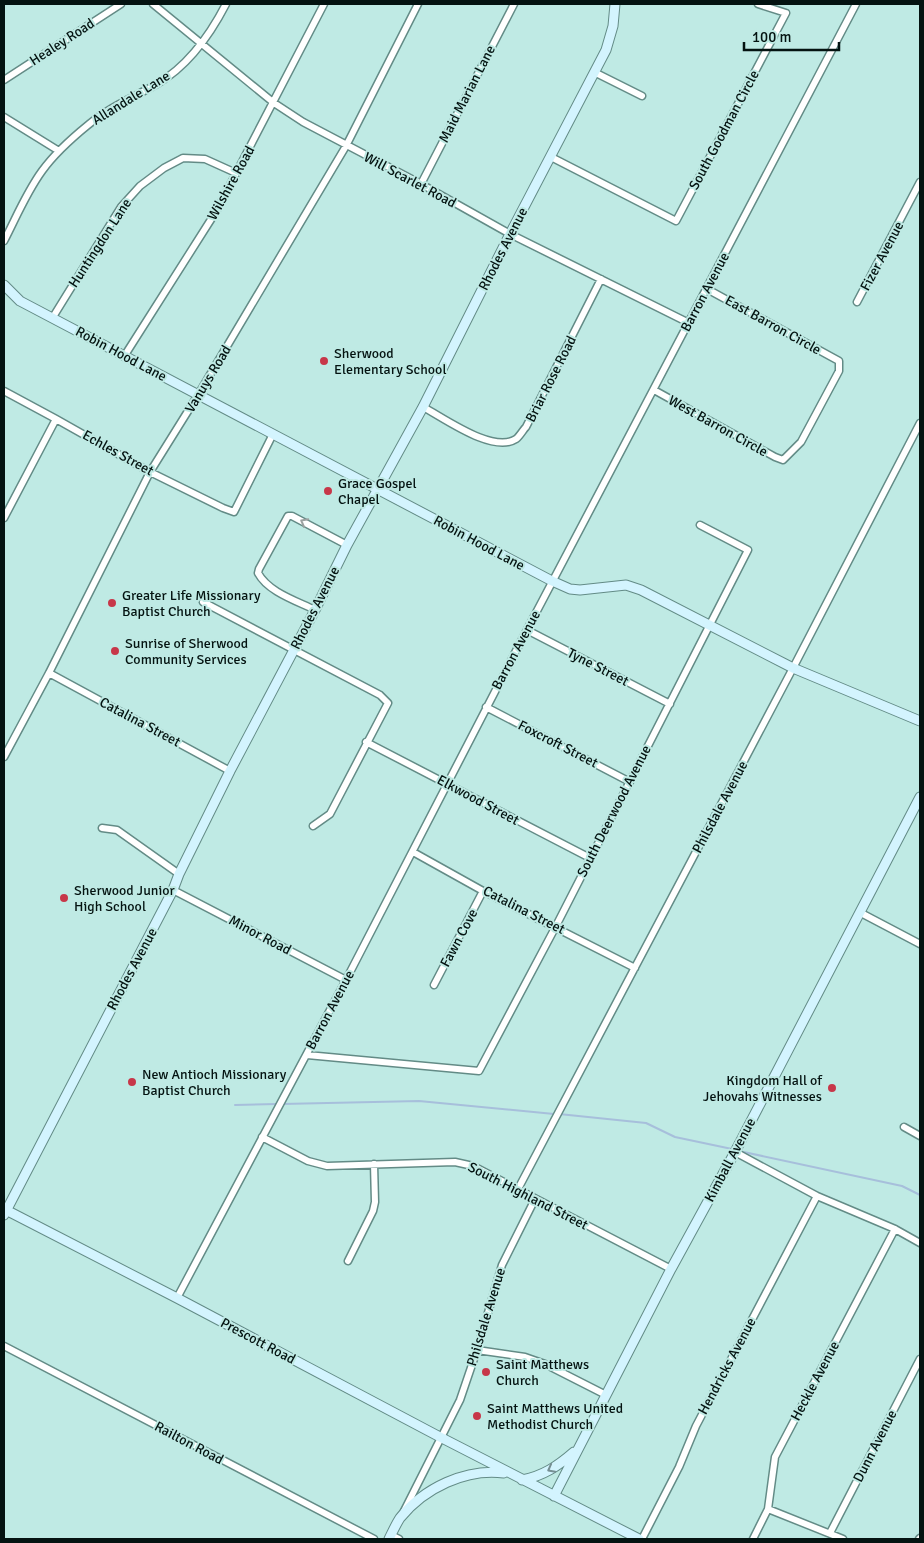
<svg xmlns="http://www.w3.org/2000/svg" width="924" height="1543" font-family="Signika,sans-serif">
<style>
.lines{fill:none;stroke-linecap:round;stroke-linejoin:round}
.stream{stroke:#a7bfdb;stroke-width:2}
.street-casing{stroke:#638b86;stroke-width:9}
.secondary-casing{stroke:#638b86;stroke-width:11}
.street{stroke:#fff;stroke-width:6}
.secondary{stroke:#d3f4fe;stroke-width:9}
.oneway{stroke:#9ba1a0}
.oneway2{stroke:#768f93}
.poi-dot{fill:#c73749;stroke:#bfeae4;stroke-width:2}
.labels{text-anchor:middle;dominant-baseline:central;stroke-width:4;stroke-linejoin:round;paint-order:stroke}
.street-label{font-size:14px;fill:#041311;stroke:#bfeae4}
.poi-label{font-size:14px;fill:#041311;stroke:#bfeae4;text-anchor:start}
</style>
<rect width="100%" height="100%" fill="#bfeae4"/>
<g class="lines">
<path class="stream" d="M282 1104 419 1101 554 1114
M235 1105 277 1104
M559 1114 646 1123 675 1137 732 1149
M739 1151 902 1186 920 1195"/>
<defs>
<path id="street" d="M153 4 274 103 303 122 421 184 510 234 689 323
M594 72 642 96
M4 80 121 4
M4 117 59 151
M551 157 676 221 786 13 758 4
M421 184 514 4
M4 241C16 218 26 193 42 171 55 153 72 138 88 125 109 107 134 97 157 84 188 66 210 35 226 4
M857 302 920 182
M53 317 121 207 140 186 164 168 183 158 205 159 236 173
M125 355 217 210 324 4
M654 390 775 457 783 460 801 442 839 371V361L707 289
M4 391 56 419 150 472 223 508 234 512 273 434
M423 407C444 418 493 454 516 439 520 436 523 430 526 427L601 279
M4 518 56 419
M203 602 380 695 388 703 330 814 313 826
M315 610C297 601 268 592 258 573L259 569 288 516H292L347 545
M527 630 670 704
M49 673 230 771
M486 707 630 782
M366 742 590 858
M4 757 49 673 150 472 198 395 346 146 418 4
M102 828 117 830 179 874
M413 852 483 891 635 968
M173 890 346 980
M861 913 920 944
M434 985 483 891
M307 1055 479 1071 556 926 748 550 700 525
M904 1127 920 1136
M262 1137 308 1161 327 1166 455 1162 473 1166 671 1269
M735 1152 817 1196 895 1229 920 1243
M518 1189 793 668 920 423
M348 1261 373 1211 375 1202 374 1164
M177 1298 346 980 518 647 856 4
M4 1346 374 1539
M477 1350 525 1357 545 1364 606 1395
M768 1509 843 1539
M404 1511 460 1400 477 1350 502 1265 535 1199
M830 1533 920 1359
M391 1535 399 1539
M642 1539 679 1467 696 1426 817 1196
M753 1539 768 1509 775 1457 895 1229
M919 1539 920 1538"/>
<path id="secondary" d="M4 285 20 301 552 581 570 589 580 590 626 585 641 590 793 668 920 721
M4 1209 177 1298 440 1437 639 1539
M4 1215 173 890 179 874 230 771 315 610 347 545 423 407 510 234 606 50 613 26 615 4
M522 1480C543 1476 558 1466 574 1452
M554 1496 671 1269 735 1152 920 797
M389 1539C392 1533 396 1524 400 1518 424 1488 466 1468 504 1473"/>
</defs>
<use href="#street" class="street-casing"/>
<use href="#secondary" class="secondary-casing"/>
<use href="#street" class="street"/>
<use href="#secondary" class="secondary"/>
</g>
<defs><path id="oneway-chevron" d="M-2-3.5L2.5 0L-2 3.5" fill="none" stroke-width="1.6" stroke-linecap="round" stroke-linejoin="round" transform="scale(1.25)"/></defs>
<use class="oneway" href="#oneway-chevron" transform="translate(304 522) rotate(-152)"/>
<use class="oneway2" href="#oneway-chevron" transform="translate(551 1469) rotate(152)"/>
<g class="poi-dot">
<circle cx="324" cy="361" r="5"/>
<circle cx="328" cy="491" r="5"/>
<circle cx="112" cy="603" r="5"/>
<circle cx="115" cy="651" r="5"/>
<circle cx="64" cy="898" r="5"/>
<circle cx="132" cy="1082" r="5"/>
<circle cx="832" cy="1088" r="5"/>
<circle cx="486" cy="1372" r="5"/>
<circle cx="477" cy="1416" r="5"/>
</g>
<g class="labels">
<g class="street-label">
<text transform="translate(62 42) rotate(-33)">Healey Road</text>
<text transform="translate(467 94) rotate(-63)">Maid Marian Lane</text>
<text transform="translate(131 98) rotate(-32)">Allandale Lane</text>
<text transform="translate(724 130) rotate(-62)">South Goodman Circle</text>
<text transform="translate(410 180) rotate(28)">Will Scarlet Road</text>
<text transform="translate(231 183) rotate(-61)">Wilshire Road</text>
<text transform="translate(100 243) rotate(-57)">Huntingdon Lane</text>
<text transform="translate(503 249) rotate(-63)">Rhodes Avenue</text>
<text transform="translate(882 256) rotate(-62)">Fizer Avenue</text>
<text transform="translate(705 292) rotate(-62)">Barron Avenue</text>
<text transform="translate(773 325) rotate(29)">East Barron Circle</text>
<text transform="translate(121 354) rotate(28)">Robin Hood Lane</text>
<text transform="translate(208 379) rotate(-59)">Vanuys Road</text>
<text transform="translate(551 379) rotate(-63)">Briar Rose Road</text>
<text transform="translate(718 426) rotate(29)">West Barron Circle</text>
<text transform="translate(118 453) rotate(29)">Echles Street</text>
<text transform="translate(479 543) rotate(28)">Robin Hood Lane</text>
<text transform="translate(315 608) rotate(-63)">Rhodes Avenue</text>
<text transform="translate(516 650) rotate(-62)">Barron Avenue</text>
<text transform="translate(598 667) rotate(27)">Tyne Street</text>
<text transform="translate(140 722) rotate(28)">Catalina Street</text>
<text transform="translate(558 744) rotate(27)">Foxcroft Street</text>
<text transform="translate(478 800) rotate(28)">Elkwood Street</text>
<text transform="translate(720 807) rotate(-62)">Philsdale Avenue</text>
<text transform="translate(614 811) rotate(-63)">South Deerwood Avenue</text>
<text transform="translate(524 910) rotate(27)">Catalina Street</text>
<text transform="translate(260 935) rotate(28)">Minor Road</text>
<text transform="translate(459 938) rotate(-62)">Fawn Cove</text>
<text transform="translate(132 969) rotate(-62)">Rhodes Avenue</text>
<text transform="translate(330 1010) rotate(-62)">Barron Avenue</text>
<text transform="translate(730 1160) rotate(-62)">Kimball Avenue</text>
<text transform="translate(528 1196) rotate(27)">South Highland Street</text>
<text transform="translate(486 1317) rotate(-73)">Philsdale Avenue</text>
<text transform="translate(258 1341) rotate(28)">Prescott Road</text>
<text transform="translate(727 1366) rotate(-62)">Hendricks Avenue</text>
<text transform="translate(815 1381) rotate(-62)">Heckle Avenue</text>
<text transform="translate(189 1443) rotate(28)">Railton Road</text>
<text transform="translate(875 1446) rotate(-63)">Dunn Avenue</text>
</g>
<g class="poi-label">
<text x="334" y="353">Sherwood<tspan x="334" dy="16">Elementary School</tspan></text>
<text x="338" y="483">Grace Gospel<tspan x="338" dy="16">Chapel</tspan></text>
<text x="122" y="595">Greater Life Missionary<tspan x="122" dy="16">Baptist Church</tspan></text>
<text x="125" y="643">Sunrise of Sherwood<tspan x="125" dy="16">Community Services</tspan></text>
<text x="74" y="890">Sherwood Junior<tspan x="74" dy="16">High School</tspan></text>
<text x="142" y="1074">New Antioch Missionary<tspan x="142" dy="16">Baptist Church</tspan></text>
<text x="822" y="1080" text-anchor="end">Kingdom Hall of<tspan x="822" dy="16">Jehovahs Witnesses</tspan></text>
<text x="496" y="1364">Saint Matthews<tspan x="496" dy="16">Church</tspan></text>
<text x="487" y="1408">Saint Matthews United<tspan x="487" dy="16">Methodist Church</tspan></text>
</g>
</g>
<rect width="924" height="1543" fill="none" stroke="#041311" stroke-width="10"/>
<path d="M744 42v8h95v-8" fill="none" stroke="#041311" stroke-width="2.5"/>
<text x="752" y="42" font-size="15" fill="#041311" stroke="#bfeae4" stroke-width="4" paint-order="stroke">100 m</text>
</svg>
